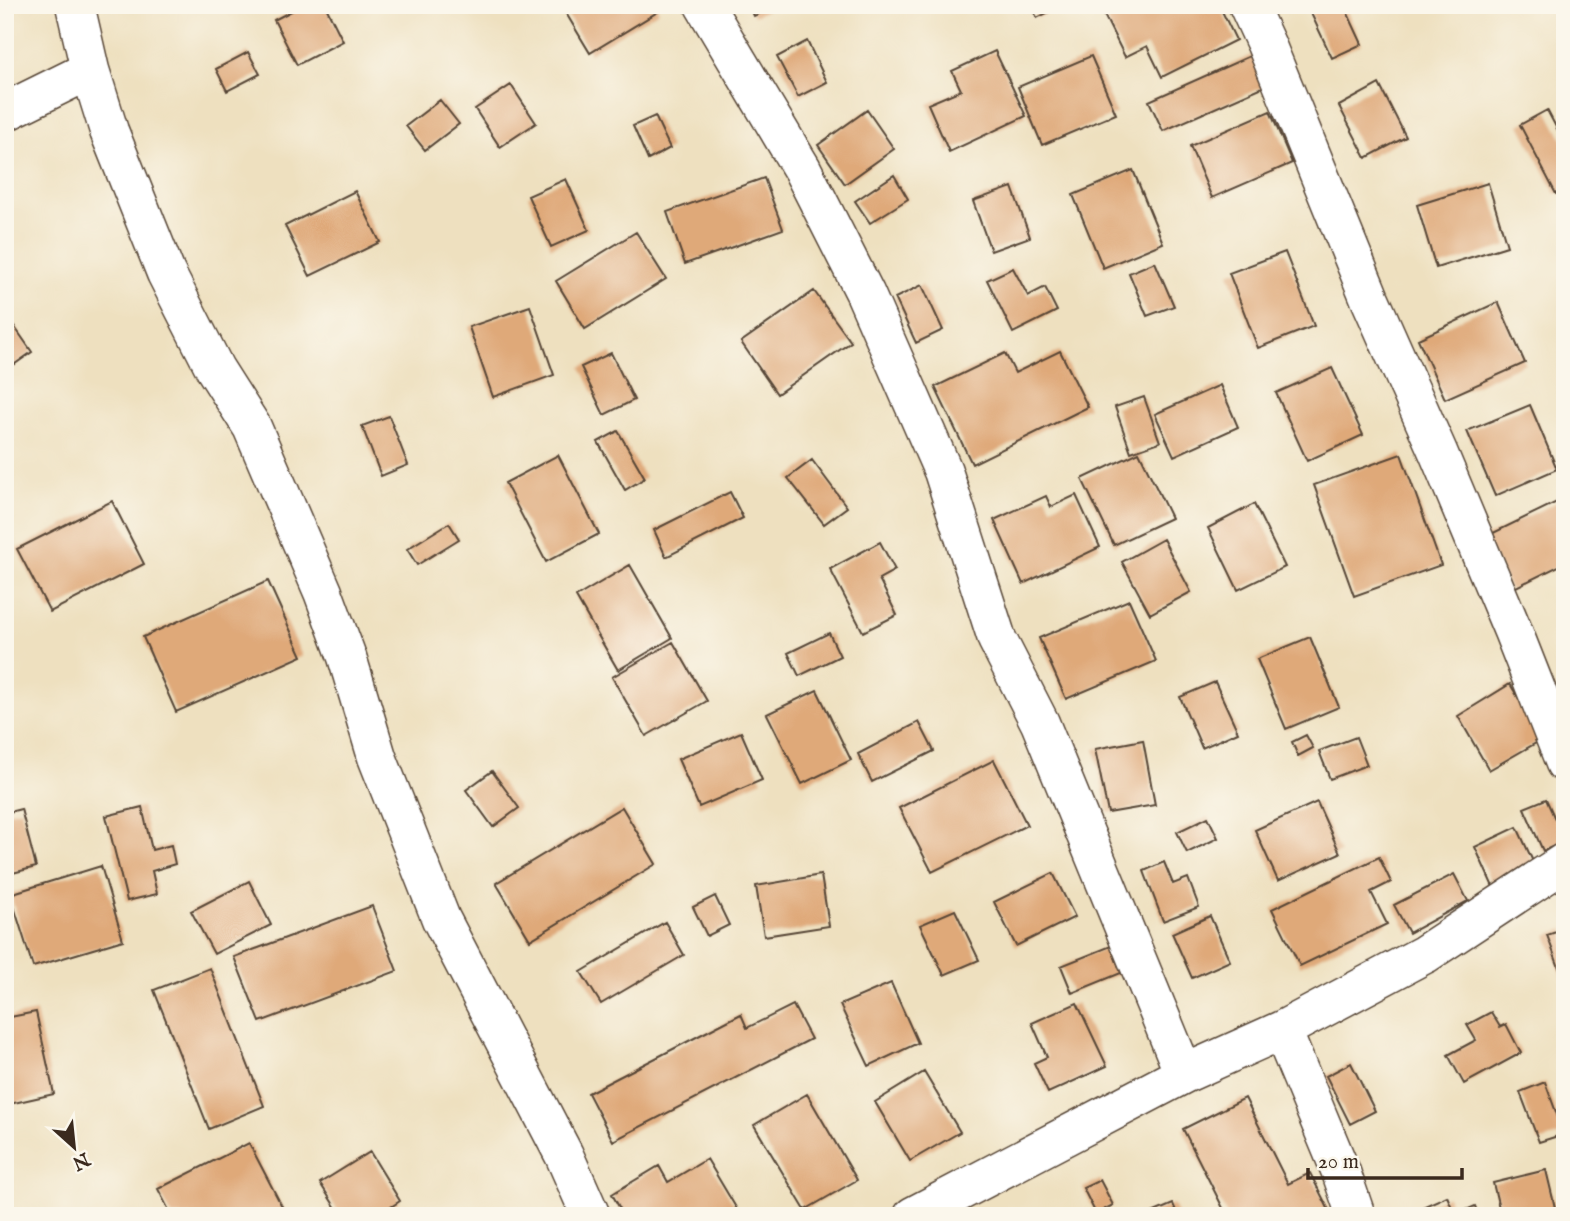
<svg xmlns="http://www.w3.org/2000/svg" width="1570" height="1221" font-family="'IM FELL English',serif">
<style>
.building{fill:#dfa979}
.lines{fill:none;stroke-linecap:round;stroke-linejoin:round}
.street-casing{stroke:#564536;stroke-width:41}
.street{stroke:#fff;stroke-width:38}
</style>
<rect width="100%" height="100%" fill="#fbf7ec"/>
<filter id="ink" filterUnits="userSpaceOnUse"><feTurbulence type="fractalNoise" baseFrequency=".0143" numOctaves="2"/><feDisplacementMap in="SourceGraphic" scale="14" xChannelSelector="R" yChannelSelector="G"/><feConvolveMatrix kernelMatrix="1 2 1 2 8 2 1 2 1" color-interpolation-filters="sRGB"/></filter>
<filter id="wash" filterUnits="userSpaceOnUse"><feTurbulence type="fractalNoise" baseFrequency=".00686" numOctaves="4" result="noise"/><feDisplacementMap in="SourceGraphic" scale="28" xChannelSelector="R" yChannelSelector="G"/><feGaussianBlur stdDeviation="1.57" result="paint"/><feColorMatrix in="noise" values="0 0 0 0 0 0 0 0 0 0 0 0 0 0 0 0 0 1.4 0 .05"/><feComposite in="paint" operator="in"/></filter>
<g filter="url(#wash)">
<rect width="100%" height="100%" fill="#eee0bf"/>
<g id="blocks">
<path class="building" d="M303 5H325L343 41 297 65 274 20Z
M561 5H656L659 11 590 53Z
M749 5H778L754 16Z
M1031 5H1063L1037 18Z
M1104 5H1219L1236 40 1162 77 1147 46 1125 57 1100 7Z
M1312 5H1344L1362 44 1332 58 1308 7Z
M807 41 827 82 798 97 777 57Z
M995 51 1026 116 949 152 928 104 961 90 952 71Z
M248 52 260 74 227 91 216 69Z
M1252 55 1265 86 1163 131 1149 101Z
M1091 56 1116 114 1042 145 1018 87Z
M1379 84 1406 137 1366 158 1339 106Z
M511 85 536 123 500 147 475 109Z
M440 100 459 124 425 150 406 126Z
M867 110 894 149 845 184 818 145Z
M1547 110 1565 144V190L1556 194 1520 125Z
M1270 111 1292 163 1212 198 1190 146Z
M655 116 670 148 648 160 633 126Z
M1133 170 1163 243 1103 268 1073 195Z
M894 175 908 199 870 223 855 201Z
M764 178 783 229 685 264 667 212Z
M566 179 589 230 551 247 528 196Z
M1488 183 1507 246 1436 268 1417 205Z
M1012 187 1030 237 991 251 973 201Z
M355 191 380 242 310 276 285 226Z
M636 232 666 279 585 329 556 281Z
M1285 252 1314 326 1258 348 1229 273Z
M1155 262 1174 306 1147 316 1129 273Z
M1013 268 1028 296 1045 287 1057 311 1013 333 987 280Z
M922 285 943 330 916 343 895 298Z
M814 291 851 342 777 394 741 342Z
M1498 302 1525 363 1445 399 1418 339Z
M530 306 554 375 493 397 469 327Z
M5 313 32 352 5 371Z
M1060 351 1088 407 972 464 935 387 1005 353 1015 373Z
M611 353 634 400 604 415 581 367Z
M1332 368 1363 435 1307 461 1276 393Z
M1220 385 1238 427 1174 456 1155 414Z
M1144 397 1160 442 1131 452 1115 407Z
M1530 405 1557 469 1495 496 1467 431Z
M389 416 408 465 381 476 362 426Z
M618 431 645 478 625 490 598 442Z
M1139 452 1171 518 1114 545 1082 479Z
M1401 454 1441 565 1354 596 1314 485Z
M558 455 599 534 546 562 505 483Z
M812 460 847 507 824 524 788 478Z
M730 492 743 518 666 557 654 530Z
M1076 495 1100 547 1023 584 994 520 1046 496 1051 507Z
M1565 498V563L1510 590 1485 537Z
M112 501 144 564 50 612 17 549Z
M1254 504 1285 567 1238 590 1208 528Z
M449 523 459 539 417 565 407 549Z
M1163 539 1191 592 1150 614 1122 562Z
M880 542 895 570 879 579 897 615 863 632 830 569Z
M630 565 672 638 618 670 576 597Z
M268 581 302 656 176 712 143 637Z
M1129 600 1156 661 1066 699 1039 638Z
M829 633 840 656 799 676 788 653Z
M1310 637 1339 707 1286 729 1257 659Z
M673 642 707 701 646 736 612 677Z
M1215 682 1238 732 1202 748 1180 697Z
M1510 684 1543 739 1489 770 1458 716Z
M817 690 851 760 802 784 767 714Z
M919 722 934 751 872 782 858 754Z
M741 732 762 780 699 807 678 759Z
M1306 735 1313 748 1298 756 1292 742Z
M1356 737 1367 765 1330 779 1319 751Z
M1143 740 1155 805 1108 813 1095 749Z
M994 760 1027 825 932 872 899 808Z
M492 771 519 808 493 827 466 790Z
M1546 799 1565 841 1543 851 1524 808Z
M1317 802 1340 853 1278 881 1255 830Z
M142 807 152 850 171 845 175 864 152 871 157 894 127 901 106 816Z
M622 807 656 864 530 940 496 883Z
M21 809 36 867 5 875V813Z
M1208 817 1218 838 1187 853 1177 832Z
M1517 827 1536 868 1493 887 1475 847Z
M1379 857 1391 882 1371 892 1387 924 1300 966 1272 909Z
M1164 862 1173 884 1188 878 1199 907 1163 921 1144 871Z
M101 866 123 940 33 967 10 894Z
M1053 873 1075 917 1016 946 994 902Z
M1454 874 1468 901 1409 933 1394 905Z
M821 875 829 926 764 936 756 886Z
M249 881 271 925 214 954 191 911Z
M715 896 729 925 707 936 693 907Z
M372 906 397 971 260 1022 234 957Z
M955 910 979 960 944 975 920 925Z
M1210 916 1230 961 1192 978 1172 933Z
M665 922 684 955 601 1004 581 972Z
M1565 929V981H1564L1547 935Z
M1111 946 1121 973 1072 993 1061 966Z
M210 968 264 1106 209 1129 154 990Z
M891 983 918 1043 869 1066 840 1005Z
M1077 1003 1107 1066 1048 1093 1034 1063 1047 1057 1032 1023Z
M793 1005 811 1039 613 1141 588 1093 741 1014 747 1028Z
M36 1012 54 1094 5 1105V1018Z
M1491 1012 1500 1027 1506 1024 1521 1053 1464 1084 1448 1055 1476 1040 1467 1025Z
M1351 1063 1375 1111 1350 1124 1326 1076Z
M924 1072 960 1132 910 1161 875 1102Z
M1545 1082 1564 1134 1539 1142 1520 1092Z
M807 1094 857 1180 805 1210 754 1125Z
M1245 1098 1288 1184 1310 1173 1332 1216H1227L1183 1129Z
M249 1143 287 1216H172L158 1189Z
M370 1152 400 1201 377 1216H341L320 1183Z
M707 1159 741 1216H624L612 1194 659 1166 668 1182Z
M1546 1170 1557 1216H1501L1493 1183Z
M1100 1180 1113 1205 1096 1214 1083 1188Z
M1447 1196 1455 1215 1475 1206 1479 1216H1410L1409 1213Z
M1173 1204 1178 1216H1145Z"/>
</g>
</g>
<g filter="url(#ink)">
<use href="#blocks" fill-opacity="0" stroke="#564536" stroke-width="2"/>
<g class="lines">
<defs>
<path id="street" d="M75 5 90 70 109 131 166 273 215 369 252 427 323 592 347 657 377 757 441 919 564 1155 591 1216
M704 5 802 169 865 293 943 471 997 639 1040 723 1184 1074
M1248 5 1266 44 1370 299 1438 452 1513 631 1565 763
M5 112 90 70
M1282 1030 1341 1172 1356 1216
M913 1216 1184 1074 1282 1030 1425 954 1565 862"/>
</defs>
<use href="#street" class="street-casing"/>
<use href="#street" class="street"/>
</g>
</g>
<rect width="1570" height="1221" fill="none" stroke="#fbf7ec" stroke-width="28"/>
<g transform="translate(74 1147) rotate(153)" stroke="#fbf7ec" stroke-width="5" paint-order="stroke">
<path d="M0-5L12 26L0 18L-12 26Z" fill="#3b2a1e"/>
<text y="-10" font-size="19" font-weight="bold" text-anchor="middle" fill="#3b2a1e">N</text>
</g>
<path d="M1308 1168v10h154v-10" fill="none" stroke="#3b2a1e" stroke-width="3.5"/>
<text x="1318" y="1168" font-size="21" fill="#3b2a1e" stroke="#fbf7ec" stroke-width="5" paint-order="stroke">20 m</text>
</svg>
